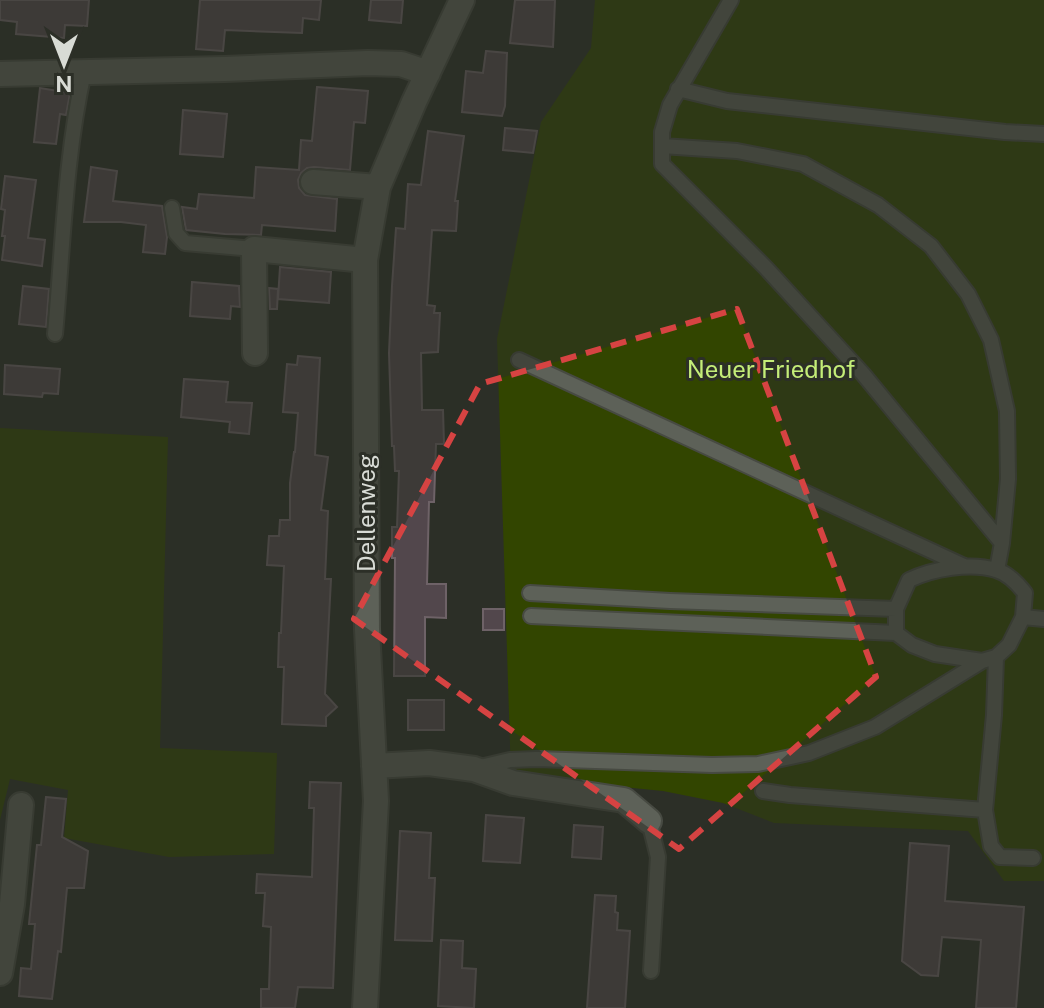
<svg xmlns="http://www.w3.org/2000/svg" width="1044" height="1008" font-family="'Public Sans',sans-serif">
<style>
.green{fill:#324500}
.building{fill:#52474c;stroke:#6e6267;stroke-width:2}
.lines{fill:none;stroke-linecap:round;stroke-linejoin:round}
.lane-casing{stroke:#474a42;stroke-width:18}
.street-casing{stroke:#474a42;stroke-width:28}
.lane{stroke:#5d6158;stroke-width:14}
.street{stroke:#5d6158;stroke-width:24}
.marked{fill:none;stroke:#d64342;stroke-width:6;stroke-dasharray:16 10;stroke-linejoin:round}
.labels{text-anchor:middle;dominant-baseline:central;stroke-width:6;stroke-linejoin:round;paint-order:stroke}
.park-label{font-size:24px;fill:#c4ed78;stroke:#2c2f27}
.street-label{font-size:24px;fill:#d8dbd5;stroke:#2c2f27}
</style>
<rect width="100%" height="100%" fill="#2c2f27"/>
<path class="green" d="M595 0H1044V881H1004L968 831 774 823 723 803 663 791 511 776 497 339 541 122 591 48Z
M0 428 168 437 160 748 277 753 274 854 169 857 64 838 68 790 10 779 0 820Z"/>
<path class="building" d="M0 0H89L87 26 65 25 64 38 16 34 17 22 0 20Z
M200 0H321L319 20 303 18 302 33 225 30 223 51 196 49Z
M371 0H403L401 23 369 20Z
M515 0H555L553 47 510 43Z
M486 51 507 53 505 106 502 116 462 112 466 71 483 73Z
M317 87 368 91 365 123 354 122 350 170 314 167 307 168 301 173 298 180 299 188 305 195 337 199 335 231 262 225 261 235 225 234 186 230 182 207 197 209 199 194 254 198 256 167 299 170 301 140 312 141Z
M40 88 70 93 66 115 60 114 56 144 34 142Z
M183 110 227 114 223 157 180 154Z
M505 128 537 131 533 153 503 150Z
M428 131 464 136 455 201H458L456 231 432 230 427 305 435 306 434 313H440L438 352 421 353 422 410H443L444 444H436L434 502H429L427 584H446V618L425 617V676H394L395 558H392V527H397L399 471H395L394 446H392L389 353 392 286 396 228 405 229 408 184 421 185Z
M91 167 117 171 113 201 162 206 167 237 165 254 143 252 146 225 121 222H84Z
M5 176 36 180 28 238 45 240 42 266 2 260 5 236H2L5 210 1 209Z
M280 267 331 272 329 303 278 299Z
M192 282 239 286 240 307 231 306 230 319 190 316Z
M23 286 49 289 46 327 19 324Z
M269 288 278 289 277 309H270Z
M298 356 320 358 315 455 328 457 321 510 328 511 325 579H331L325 694 337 707 326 717V726L282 724 284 667H278L279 633H281L284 566 267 565 269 536H279L280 520H290V483L294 452H295L298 413 283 412 287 364 297 365Z
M5 365 60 369 58 394 43 393 42 397 4 394Z
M184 379 228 382 226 402 252 403 249 434 229 432 230 422 181 417Z
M483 609H504V630H483Z
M408 700H444V730H408Z
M310 782 341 783 333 988 298 987 295 1008H261V989H269L271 927 263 926 265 893H256L257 874 312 877 314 808H309Z
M46 797 66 799 62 837 88 851 84 888H67L61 952 58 951 52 999 19 996 21 968 31 969 35 924H29L37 845H41Z
M486 815 524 818 520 863 483 861Z
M574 825 603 827 601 859 572 857Z
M400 831 431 833 429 878H435L432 941 395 940Z
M910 843 949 846 945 901 1024 907 1016 1008H976L981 940 942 937 938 976 921 975 902 961Z
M595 895 616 896 615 912 618 913 617 930 630 931 625 1008H587Z
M441 940 463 941 462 968 476 969 474 1008 438 1006Z"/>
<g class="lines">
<defs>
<path id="lane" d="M731 0 670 105 662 132V164L766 268 863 374 1002 543
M678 89 727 101 1005 132 1044 134
M662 146 737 151 803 164 878 205 931 246 968 294 991 340 1007 411 1008 479 1002 543 997 570
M172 208 176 233 185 243 254 249
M55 334C63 247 65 157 84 72
M519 360 964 566
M530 593 670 601 896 609
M531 616 896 633 912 645 935 654 982 661 996 657 1009 645 1023 617 1025 593C1018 584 1007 573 996 570 970 562 932 569 909 580L896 609V633
M1023 617 1044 619
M996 657 994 715 985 810 991 846 1000 857 1033 858
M476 768 510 760 537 759 712 765 758 764 809 753 875 727 982 661
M763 791 790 795 985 810
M649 821 658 857 651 971"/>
<path id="street" d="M0 74 225 69 368 63 401 64 428 73
M313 182 378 187
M255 353 254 249 365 260
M374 766 429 763 474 769 513 783 624 800 649 821
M0 973 12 904 21 805
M365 1008 376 801 367 629 365 260 378 187 414 102 462 0"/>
</defs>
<use href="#lane" class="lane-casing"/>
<use href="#street" class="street-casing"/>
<use href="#lane" class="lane"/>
<use href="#street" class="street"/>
</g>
<path d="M0 0H1044V1008H0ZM737 309 876 677 679 849 354 619 480 384Z" fill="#2c2f27" fill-opacity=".55" fill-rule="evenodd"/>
<path class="marked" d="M737 309 876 677 679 849 354 619 480 384Z"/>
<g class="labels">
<g class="park-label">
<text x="771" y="369">Neuer Friedhof</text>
</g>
<g class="street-label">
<text transform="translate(366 513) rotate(-90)">Dellenweg</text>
</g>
</g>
<g transform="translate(64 64) rotate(180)" stroke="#2c2f27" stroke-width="6" paint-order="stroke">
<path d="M0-6L14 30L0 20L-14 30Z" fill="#d8dbd5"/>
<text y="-12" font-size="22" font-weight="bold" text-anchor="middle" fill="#d8dbd5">N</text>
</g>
</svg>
